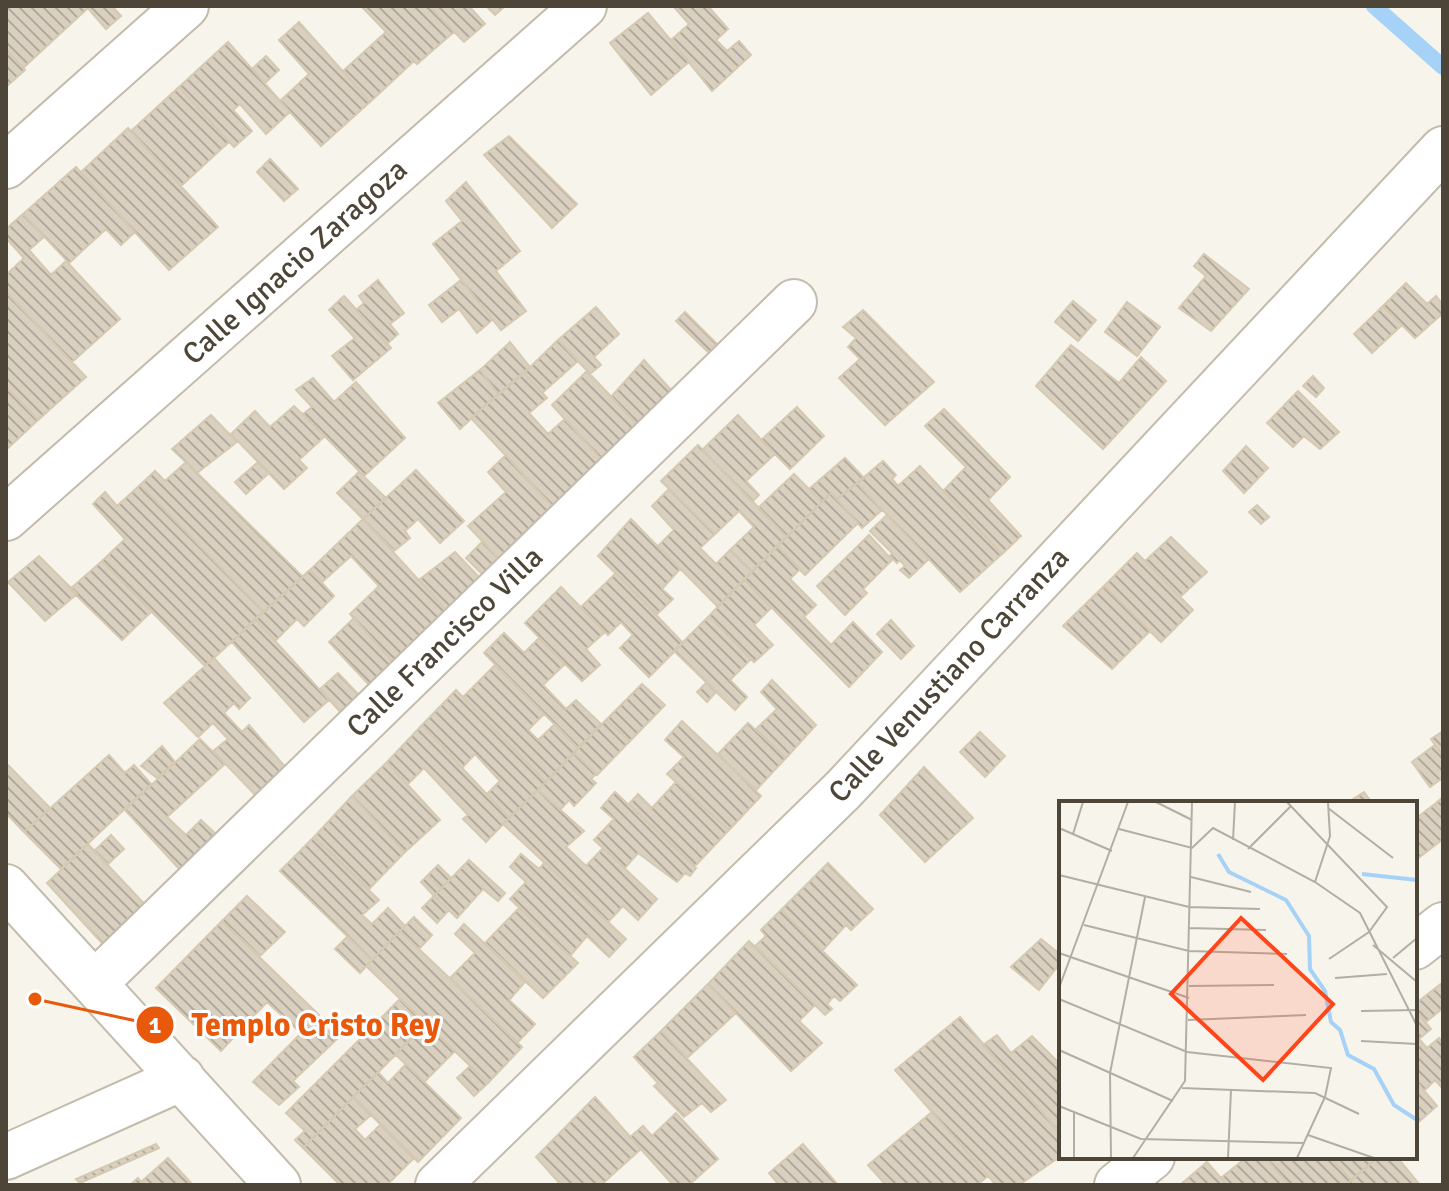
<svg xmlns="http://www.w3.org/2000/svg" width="1449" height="1191" font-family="Signika,sans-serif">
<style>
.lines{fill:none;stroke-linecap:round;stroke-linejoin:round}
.stream{stroke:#a5d2f6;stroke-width:16}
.building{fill:url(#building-back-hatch);stroke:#d5c9b2;stroke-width:2}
.street-casing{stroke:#c3bcad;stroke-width:48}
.street{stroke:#fff;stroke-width:44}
.labels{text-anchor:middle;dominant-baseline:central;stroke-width:6;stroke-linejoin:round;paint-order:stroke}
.street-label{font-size:30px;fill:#4c4538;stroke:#fff}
.inset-river{fill:none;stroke:#a5d2f6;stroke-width:4}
.inset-road{fill:none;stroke:#b3aea3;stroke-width:2}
.view{fill:#ff451a;fill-opacity:0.15;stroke:#ff451a;stroke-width:4}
.inset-edge{fill:none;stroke:#4c4538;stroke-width:4}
.leader{fill:none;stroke:#e8590c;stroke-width:3}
.callout-dot{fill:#e8590c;stroke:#fff;stroke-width:3}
.mark-label{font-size:24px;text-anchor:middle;font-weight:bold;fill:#fff}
.callout-label{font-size:32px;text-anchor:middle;font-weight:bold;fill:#e8590c;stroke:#fff;stroke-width:6;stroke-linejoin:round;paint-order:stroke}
</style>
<defs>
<pattern id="building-back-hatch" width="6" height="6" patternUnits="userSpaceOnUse" patternTransform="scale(2)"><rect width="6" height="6" fill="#d9d0c0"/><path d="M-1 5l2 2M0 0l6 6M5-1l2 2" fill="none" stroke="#b2ab9d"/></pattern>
</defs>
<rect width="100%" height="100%" fill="#f7f4eb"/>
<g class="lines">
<path class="stream" d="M1374 6 1443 67"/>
</g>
<path class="building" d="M6 6H86L88 8 23 68 6 49Z
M86 6H112L121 16 106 29Z
M361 6H429L454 32 417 64Z
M429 6H469L485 24 464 42Z
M486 6H504V7L495 15Z
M673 6H708L728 29 716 40 727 51 739 41 751 55 712 91 671 40 689 24Z
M648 13 689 62 651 95 610 43Z
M299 22 370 102 321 146 280 101 309 74 279 40Z
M386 32 414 61 370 102 343 71Z
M228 42 290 112 266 134 240 104 233 110 252 131 234 147 179 87Z
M6 49 25 70 6 87Z
M266 56 279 70 265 83 252 69Z
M179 87 229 142 181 186 131 131Z
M128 128 218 227 169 270 81 172Z
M509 136 577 204 552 228 484 155Z
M270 159 298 189 284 201 257 172Z
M76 167 135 232 121 245 106 229 69 263 23 214Z
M466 182 520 251 496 271 526 311 501 330 433 244 462 221 446 201Z
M23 214 44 237 29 250 51 275 66 261 120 319 72 362 6 292V275L24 258 6 238V229Z
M1204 254 1249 289 1211 331 1179 308 1206 276 1194 266Z
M378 280 404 313 390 324 398 334 387 344 356 310 364 303 359 296Z
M461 280 492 320 477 333 459 309 442 322 429 305Z
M1406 283 1427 304 1436 296 1443 305V313L1415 338 1383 306Z
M6 292 86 377 38 420 6 387Z
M344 296 391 348 353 380 332 356 355 338 329 310Z
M1073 301 1096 320 1078 341 1055 322Z
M1127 302 1160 327 1137 356 1105 332Z
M1383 306 1402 325 1372 353 1354 334Z
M596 307 619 334 594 357 601 365 590 374 558 340Z
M863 310 934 382 885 425 839 378 860 359 848 347 856 338 843 327Z
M685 312 717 344 709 353 676 321Z
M558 340 578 361 542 393 524 373Z
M510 342 530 367 498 394 480 370Z
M1071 345 1119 383 1141 357 1166 381 1103 449 1036 386Z
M644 360 672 391 638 425 611 397Z
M480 370 498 394 460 429 438 403Z
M587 371 638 425 602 460 552 405Z
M524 373 547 398 529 413 548 434 565 419 602 460 552 506 471 418Z
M1313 376 1324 388 1316 397 1303 386Z
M313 378 334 402 356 382 405 438 364 476 303 414 312 407 296 390Z
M6 387 38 420 6 450Z
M1298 391 1339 432 1320 449 1304 436 1293 447 1267 423Z
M294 406 325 436 299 460 307 468 284 489 231 434 255 411 270 427Z
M797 407 824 436 790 469 761 440Z
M944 409 1010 477 988 500 1021 536 1002 554 943 491 966 467 925 426Z
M211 415 237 442 197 473 172 449Z
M738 415 775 454 746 481 759 495 752 502 702 450Z
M698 445 787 537 752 572 730 550 754 527 739 511 715 534 661 481Z
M1246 446 1268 468 1244 493 1223 471Z
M506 455 552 506 498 558 468 526 506 492 488 472Z
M845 458 864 478 837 499 831 493 822 502 809 489Z
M883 461 896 475 892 479 898 486 920 466 1002 554 960 592 857 483Z
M186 462 303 577 264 612 140 485 155 471 165 481Z
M258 462 269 473 246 494 235 482Z
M416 470 464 521 440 543 418 519 405 531 410 538 394 551 363 519Z
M359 472 386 498 363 519 337 493Z
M794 474 822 502 787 537 758 508Z
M857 483 882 510 862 528 837 499Z
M140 485 264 612 205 666 102 561 125 539 93 504 105 492 117 506Z
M669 489 715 534 700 548 716 564 730 550 752 572 718 607 658 546 674 530 652 506Z
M831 493 858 523 805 575 777 546Z
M1257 505 1269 517 1261 524 1249 512Z
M887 515 929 559 909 578 900 570 905 566 900 560 897 563 890 556 892 553 870 531Z
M363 519 446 610 393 662 350 614 379 586 351 556 322 582 310 570Z
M631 519 680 569 662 589 673 599 657 614 598 556Z
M869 535 892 560 863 589 867 593 845 615 817 586Z
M1171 537 1207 572 1180 597 1145 561Z
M483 541 498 558 482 574 466 558Z
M777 546 800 569 790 579 816 605 804 617 831 645 853 622 882 652 849 687 744 579Z
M455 552 479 577 446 610 419 580Z
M1137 553 1193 610 1161 642 1104 586Z
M39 556 77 594 45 621 8 582Z
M102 561 152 611 122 640 70 589Z
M310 570 334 596 304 626 297 619 275 641 255 619Z
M616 573 683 643 649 677 620 648 633 635 621 622 608 635 581 607Z
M744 579 771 608 754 625 773 645 754 662 709 616Z
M1104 586 1150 631 1112 669 1063 626Z
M561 587 605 632 586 649 600 665 582 681 525 623Z
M709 616 751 659 730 680 747 697 735 710 674 651Z
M354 618 393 662 370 686 329 642Z
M255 619 329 700 304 722 232 642Z
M891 620 914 646 901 659 877 634Z
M504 633 524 653 539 638 565 664 543 685 566 709 576 700 601 724 578 748 484 653Z
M214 658 250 698 239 709 234 703 224 713 242 732 249 725 287 769 258 798 213 751 228 739 213 723 198 737 164 703Z
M495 665 544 714 528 730 538 740 555 724 578 748 546 782 463 697Z
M338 673 360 696 342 714 320 689Z
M772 680 816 725 786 758 756 729 777 709 761 692Z
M707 682 716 692 707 702 697 692Z
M642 684 665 705 630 741 606 720Z
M456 690 546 782 509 818 487 794 500 781 475 754 462 768 422 725Z
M606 720 630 741 597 775 574 753Z
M682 721 761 796 729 830 667 774 684 757 665 740Z
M748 723 786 758 756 790 718 754Z
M422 725 509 818 486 842 463 819 468 815 424 768 407 785 387 762Z
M1443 731V756L1431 739Z
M980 732 1005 756 985 777 960 752Z
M200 739 225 764 167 817 186 835 201 820 218 836 182 872 125 810Z
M1435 745 1443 756V782L1441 779 1430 787 1412 762Z
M162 746 175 762 157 778 141 766Z
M574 753 596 774 591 779 596 783 574 806 569 800 560 810 538 790Z
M109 755 125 773 134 765 151 784 61 869 24 832Z
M387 762 440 820 405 852 352 796Z
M6 763 50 808 24 832 6 813Z
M924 767 973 818 925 862 880 815Z
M676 782 729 830 695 866 629 804 638 794 652 808Z
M538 790 584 831 566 847 586 866 603 848 657 899 638 920 623 906 608 922 503 824Z
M615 792 696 868 690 876 685 873 677 882 638 853 625 868 594 840 614 819 601 808Z
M1364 792 1372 803H1347Z
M352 796 405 852 369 889 314 837Z
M1443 797V815L1435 804Z
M1435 804 1443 815V839L1416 860 1415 819Z
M111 835 124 849 107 865 94 851Z
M314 837 379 900 362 915 372 924 388 908 405 926 372 960 280 871Z
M88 844 152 912 111 953 47 883Z
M521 854 539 869 545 862 626 939 609 957 587 936 570 956 510 899 526 882 510 867Z
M469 860 505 893 498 901 483 889 457 918 434 896Z
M828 863 873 909 851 930 846 925 822 951 781 910Z
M438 865 451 878 441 889 428 875Z
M428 875 441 889 434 896 421 882Z
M247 896 285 932 260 956 222 921Z
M434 896 449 910 437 923 422 908Z
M519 908 578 963 543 998 485 943Z
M781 910 857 985 840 1001 834 996 827 1004 832 1009 825 1015 755 946 766 936 761 930Z
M414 917 432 935 419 949 400 931Z
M222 921 319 1015 301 1033 267 1002 221 1051 156 988Z
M464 924 525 982 509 1000 535 1024 517 1043 450 978 475 953 455 934Z
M400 931 522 1047 488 1083 366 966Z
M347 937 372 960 360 973 335 949Z
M1041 939 1061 955V962L1039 990 1011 967Z
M749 941 815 1005 799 1021 822 1043 791 1071 708 984Z
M1442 983 1443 1008 1426 1022 1415 1010V1004Z
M708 984 736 1013 687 1058 661 1031Z
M400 999 426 1024 303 1148 295 1140 305 1131 286 1113Z
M1415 1010 1431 1029 1419 1039 1427 1048 1439 1038 1443 1043V1089L1435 1080 1424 1091 1415 1080Z
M960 1017 1061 1134V1156L1019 1185H996L895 1070Z
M316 1018 337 1039 293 1081 299 1087 279 1105 253 1082Z
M426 1024 455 1051 424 1082 395 1054Z
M661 1031 726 1100 711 1112 702 1103 684 1117 654 1086 658 1083 634 1057Z
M997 1035 1011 1053 1032 1036 1061 1065V1134L983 1045Z
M406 1064 461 1118 418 1162 353 1097 378 1072 388 1083Z
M470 1066 488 1083 474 1096 457 1078Z
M1415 1080 1437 1106 1415 1125Z
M353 1097 371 1115 355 1129 365 1140 381 1124 414 1158 387 1185H340L303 1148Z
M595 1097 641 1149 601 1185H561L536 1157Z
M932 1112 988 1176 977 1185H886L868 1165Z
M676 1113 718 1159 689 1185H673L630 1137 643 1126 652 1136Z
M156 1144 159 1148 80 1183 76 1179Z
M803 1144 838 1185H779L769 1173Z
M1247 1157H1265L1289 1185H1227L1221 1178Z
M1265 1157H1330L1351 1180 1346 1185H1289Z
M1330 1157H1378L1351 1180Z
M1378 1157H1397L1420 1185H1346Z
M168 1158 193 1185H130L138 1178 141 1182Z
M1207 1162 1227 1185H1180Z"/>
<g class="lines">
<defs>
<path id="street" d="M6 166 186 6
M6 518 584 6
M6 887 278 1185
M1415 947 1443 925
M96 982 794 302
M6 1157 182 1078
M438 1185 843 790 1443 149
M1117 1185 1152 1157"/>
</defs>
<use href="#street" class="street-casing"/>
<use href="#street" class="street"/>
</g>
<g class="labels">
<g class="street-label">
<text transform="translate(295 262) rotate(-42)">Calle Ignacio Zaragoza</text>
<text transform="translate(445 642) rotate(-44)">Calle Francisco Villa</text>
<text transform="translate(949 675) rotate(-47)">Calle Venustiano Carranza</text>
</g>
</g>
<g transform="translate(1059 801)">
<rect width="358" height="358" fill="#f7f4eb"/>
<path class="inset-river" d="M159 53 170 71 227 99 250 135 251 168 266 190 272 221 281 229 289 254 315 268 335 304 358 319M303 73 358 79"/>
<path class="inset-road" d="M97 1 133 19M228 1 328 106 310 131 270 158M269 7 334 57M0 27 53 50M60 28 133 47 154 27 256 81 301 112 358 225M14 33 24 1M174 39 176 1M189 48 232 5M0 74 130 106 201 108M132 76 192 91M256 81 271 35 269 1M25 124 130 150 228 153M130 127 207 129M314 144 358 181M0 152 130 197M334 157 358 137M276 177 328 173M130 185 215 184M0 187 69 1M0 198 128 251 272 267 266 296 238 357M302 210 358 209M129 219 247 214M302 240 358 243M0 249 114 300M123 287 256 292 300 313M0 305 82 338 245 342M249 334 315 357M15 357V312M52 357 51 272 86 96M74 357 126 280 133 1M169 357 172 289"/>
<path class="view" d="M182 117 274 203 204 279 112 193Z"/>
<rect width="358" height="358" class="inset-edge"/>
</g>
<path class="leader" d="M35 999L155 1025"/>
<g class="callout-dot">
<circle cx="35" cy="999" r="8"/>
<circle cx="155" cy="1025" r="20"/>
</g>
<g class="mark-label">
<text x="155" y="1033">1</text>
</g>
<g class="callout-label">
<text x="316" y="1036">Templo Cristo Rey</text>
</g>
<rect width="1449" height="1191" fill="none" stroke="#4c4538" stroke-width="16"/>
</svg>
